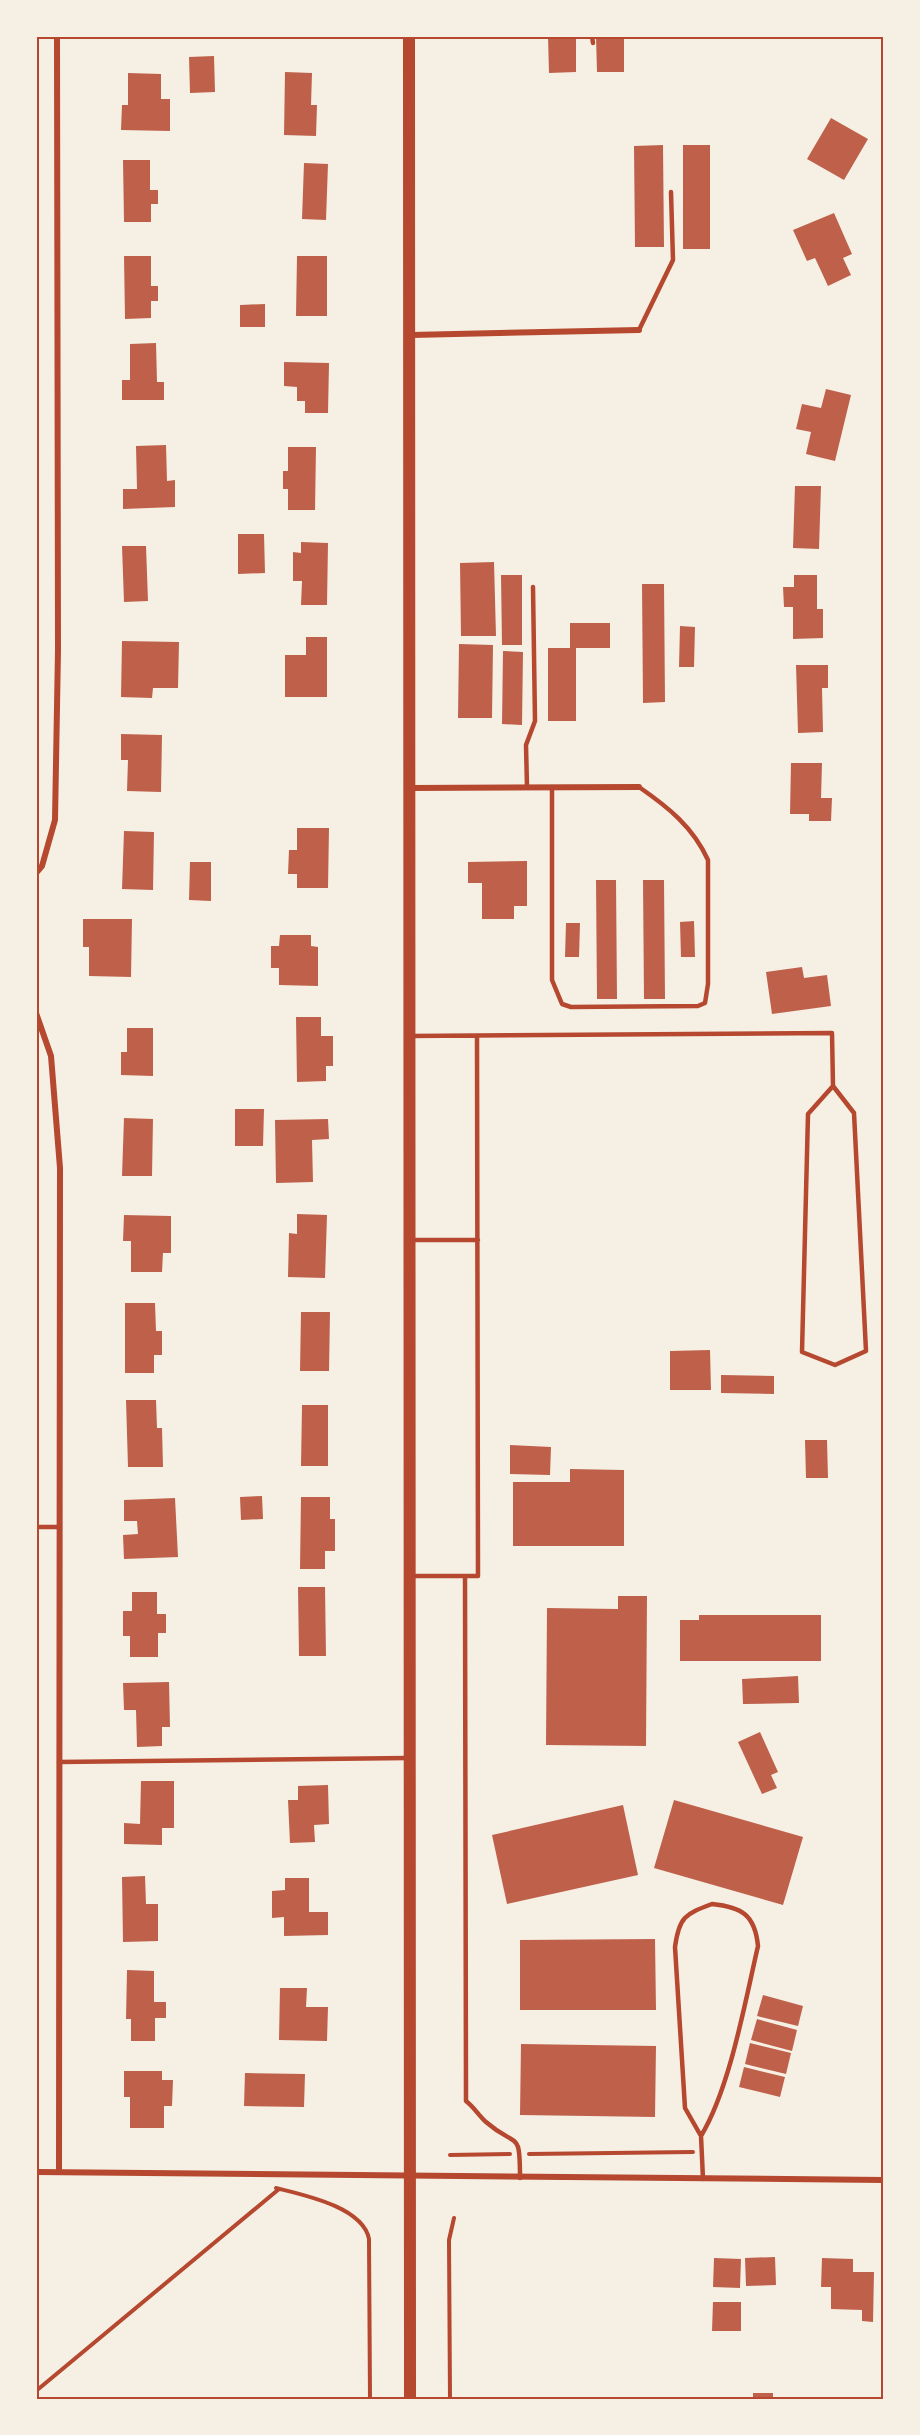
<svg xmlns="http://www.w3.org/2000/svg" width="920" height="2435" font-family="'Sofia Sans Condensed',sans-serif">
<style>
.building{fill:#bf614a}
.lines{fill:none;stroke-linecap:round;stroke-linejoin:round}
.path{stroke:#b5482f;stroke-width:4}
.service{stroke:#b5482f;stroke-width:4.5}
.minor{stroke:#b5482f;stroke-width:6}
.secondary{stroke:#b5482f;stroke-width:12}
.neatline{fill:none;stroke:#b5482f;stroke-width:2}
</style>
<rect width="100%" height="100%" fill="#f6efe4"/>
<path class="building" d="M548 36H576V72L549 73Z
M596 36H624V72H597Z
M214 56 215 92 190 93 189 57Z
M285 72 312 73 311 105H317L316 136 284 135Z
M128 73 161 74V99H170V131L121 130 122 105H128Z
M831 118 868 139 844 180 807 159Z
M663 145 664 247H635L634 146Z
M683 145H710V249H683Z
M123 160H150V190H158V204H151V222H124Z
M304 163 328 164 326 220 302 219Z
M834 213 852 254 843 258 851 275 828 286 815 258 807 261 793 230Z
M124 256H151V286H158V301H151V318L125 319Z
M297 256H327V316H296Z
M265 304V327H240V305Z
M156 343 157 382H164V400H122V380H130V344Z
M284 362 329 363 328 413H305V401H297V387L284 386Z
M826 389 851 395 835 461 806 454 811 432 796 429 802 404 821 408Z
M166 445 167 481 175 480V507L123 509V489H137L136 446Z
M288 447H316L315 510H288V489H283V471H288Z
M795 486H821L819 549 793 548Z
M238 534H264L265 573 238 574Z
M301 542 328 543 327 605H301L302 581H293V552L301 553Z
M122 546H146L148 601 124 602Z
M494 562 496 636H461L460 563Z
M501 575H522V645H502Z
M794 575H817V609H823V638L793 639V607H784L783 587H794Z
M642 584H664L665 702 643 703Z
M570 623H610V648H576V721H548V648H570Z
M680 626 695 627 694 667H679Z
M306 637H327V697H285V655H306Z
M122 641 179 642 178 688H153L152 698 121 697Z
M459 644 493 645 492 718H458Z
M503 651 523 652 522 725 502 724Z
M796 665H828V688H822L823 732 798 733Z
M121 734 162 735 161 792 127 791 128 760H121Z
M791 763H822L821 798H832L831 821H809V814H790Z
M297 828H329L328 888H297V874H288L289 850H297Z
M124 831 154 832 153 890 122 889Z
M527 861V906H514V919H482V883H468V862Z
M190 862H211V901L189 900Z
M596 880H616L617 999H597Z
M643 880H664L665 999H644Z
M83 919H132L131 977 89 976V947H83Z
M694 921 695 957H681L680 922Z
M566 923H580L579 957H565Z
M280 935H311V946L318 947V986L279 985V968H271V946H279Z
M802 967 804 978 827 975 831 1006 772 1014 766 972Z
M296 1017H321V1036H333V1066H326V1081L297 1082Z
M127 1028H153V1076L121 1075V1052H127Z
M235 1109H264L263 1146H235Z
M124 1118 153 1119 152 1176H122Z
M328 1119 329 1139 312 1140 313 1182 276 1183 275 1120Z
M297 1214 327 1215 325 1278 288 1277 289 1233 297 1234Z
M124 1215 171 1216V1253H163L162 1272H131V1241H123Z
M125 1303H155L156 1331H162V1355H154V1373H125Z
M301 1312H330L329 1371H300Z
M710 1350 711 1390H670V1351Z
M721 1375 774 1376V1394L721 1393Z
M126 1400H156L157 1428H162L163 1467H128Z
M302 1405H328V1466H301Z
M805 1440H827L828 1478H806Z
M510 1445 551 1447 550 1475 510 1474Z
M570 1469 624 1470V1546H513V1482H570Z
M262 1496 263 1519 241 1520 240 1497Z
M301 1497H330V1519H335V1551H325V1569H300Z
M175 1498 178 1557 124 1559 123 1535 138 1534 137 1521H124V1500Z
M298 1587H325L326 1656H299Z
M132 1592H157V1614H166V1633H158V1657H130V1636H123V1611H132Z
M618 1596H647L646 1746 546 1745 547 1608 618 1609Z
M699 1615H821V1661H680V1620H699Z
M798 1676 799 1703 743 1704 742 1679Z
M169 1682 170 1727H162V1746L137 1747 136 1710H124L123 1683Z
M760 1732 778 1772 771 1775 777 1788 762 1794 738 1742Z
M141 1781H174V1828H162V1845L124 1844V1823L140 1824Z
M328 1785 329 1824 314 1825 315 1842 290 1843 288 1800H298V1786Z
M674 1800 803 1837 783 1905 654 1868Z
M623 1805 638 1875 507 1904 492 1835Z
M145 1876 146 1904H158V1941L123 1942 122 1877Z
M285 1878H309V1912H328V1935L284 1936V1917L272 1918V1891L285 1890Z
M655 1939 656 2010H520V1940Z
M127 1970 154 1971V2002H166V2018H155V2041H131V2019H126Z
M280 1988H307L306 2007H328L327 2041 279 2040Z
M763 1995 803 2006 798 2026 757 2016Z
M757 2019 797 2030 792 2051 751 2040Z
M750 2043 791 2053 786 2074 745 2064Z
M521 2044 656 2046 655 2117 520 2115Z
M744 2067 785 2077 780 2097 739 2087Z
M124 2071H162V2080H173L172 2106H164V2128H130V2097H124Z
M245 2073 305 2074 304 2107 244 2106Z
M775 2257 776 2285 746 2286 745 2258Z
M714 2258 741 2259 740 2288 713 2287Z
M822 2258 853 2259V2272H874L873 2322 862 2321V2310L831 2309V2287H821Z
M713 2302H741V2331H712Z
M753 2393H773V2399H753Z"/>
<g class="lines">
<path class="path" d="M529 2154 693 2152
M450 2155 510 2154
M276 2188C304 2195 363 2207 369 2239L370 2399
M36 2391 279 2189
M450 2399 449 2240 454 2218"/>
<path class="service" d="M592 36 593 43
M639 330 673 260 671 192
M527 787 526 745 535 721 533 587
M552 787V980L562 1004 571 1007 698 1006 705 1003 708 984V860C693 827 668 807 639 787
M410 1036 832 1033 833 1086 808 1114 802 1352 835 1365 866 1351 854 1113 833 1086
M410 1240H478
M36 1527H60
M411 1576H478L477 1036
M465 1576 466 2101C474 2107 479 2116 486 2122 517 2149 520 2128 520 2178
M59 1762 408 1758
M712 1904C742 1907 755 1915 758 1946 745 2002 730 2088 701 2136L685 2108 675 1947C679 1917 685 1914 712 1904Z
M701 2136 703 2179"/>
<path class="minor" d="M411 335 639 330
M410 788 639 787
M36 873 42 866 55 820 58 650 57 36
M36 1013 51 1056 60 1168 59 2172
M36 2172 884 2180"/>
<path class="secondary" d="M409 36 410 2399"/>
</g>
<rect width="920" height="2435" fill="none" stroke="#f6efe4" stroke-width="75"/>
<rect x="38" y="38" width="844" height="2360" class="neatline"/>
</svg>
